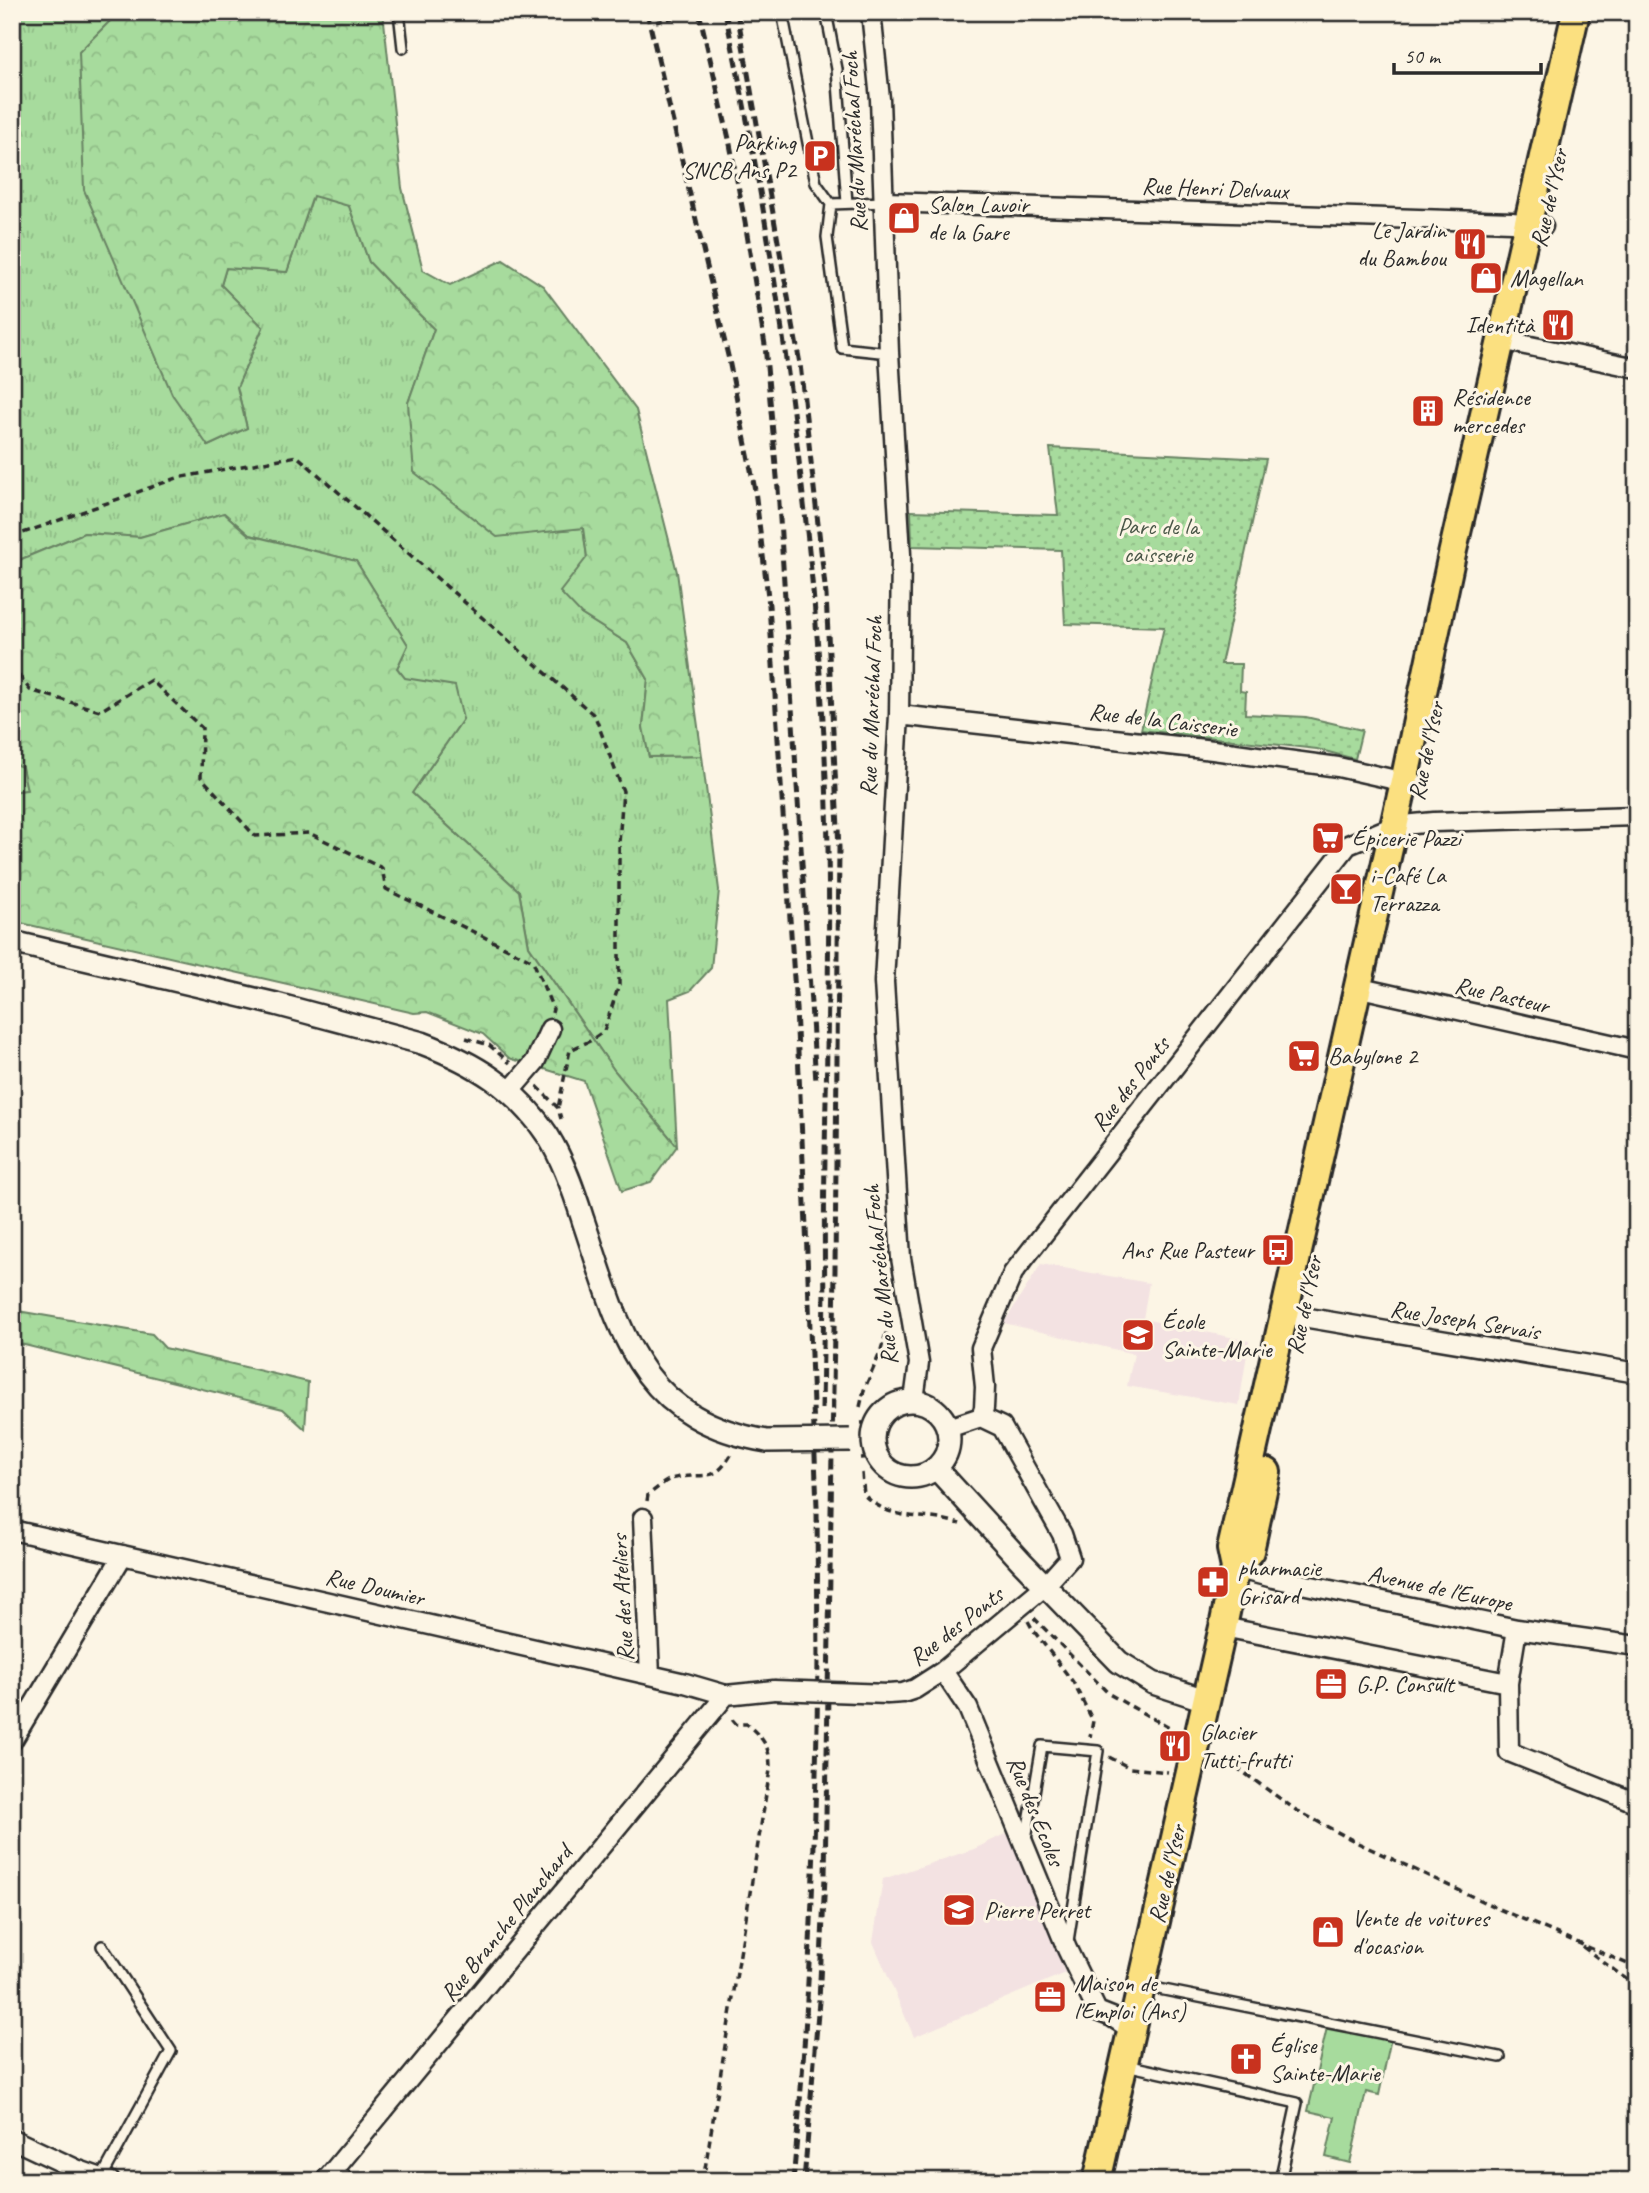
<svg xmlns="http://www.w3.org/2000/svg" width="1649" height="2193" font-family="Caveat,sans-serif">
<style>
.built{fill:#f3e2e2}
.grass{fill:url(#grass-tufts);stroke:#698364;stroke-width:2}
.forest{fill:url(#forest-crowns);stroke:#698364;stroke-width:2}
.park{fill:url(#park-dots);stroke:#698364;stroke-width:2}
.pitch{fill:#a7db9d;stroke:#698364;stroke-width:2}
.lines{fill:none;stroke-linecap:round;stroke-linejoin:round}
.service-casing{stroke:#2b2b2b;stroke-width:14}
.minor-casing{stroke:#2b2b2b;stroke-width:23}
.tertiary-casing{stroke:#2b2b2b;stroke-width:26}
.primary-casing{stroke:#2b2b2b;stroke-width:32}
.path{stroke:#2b2b2b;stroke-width:3.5;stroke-dasharray:7 5;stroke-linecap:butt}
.service{stroke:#fcf5e5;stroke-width:9}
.minor{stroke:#fcf5e5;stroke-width:18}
.tertiary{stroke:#fcf5e5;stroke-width:21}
.primary{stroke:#fbe080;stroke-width:26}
.rail{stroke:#2b2b2b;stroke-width:5;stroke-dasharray:10 5;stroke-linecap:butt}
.minor-bridge-casing{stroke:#2b2b2b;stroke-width:23;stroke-linecap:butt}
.tertiary-bridge-casing{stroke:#2b2b2b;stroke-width:26;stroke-linecap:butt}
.minor-bridge{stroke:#fcf5e5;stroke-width:18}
.tertiary-bridge{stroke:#fcf5e5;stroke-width:21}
.labels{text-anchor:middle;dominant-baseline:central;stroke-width:6;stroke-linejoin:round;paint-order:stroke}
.poi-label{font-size:24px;fill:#2b2b2b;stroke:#fcf5e5;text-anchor:start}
.street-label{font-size:24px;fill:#2b2b2b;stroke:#fcf5e5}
.park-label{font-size:24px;fill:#4a5748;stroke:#fcf5e5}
</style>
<defs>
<pattern id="grass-tufts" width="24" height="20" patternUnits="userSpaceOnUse" patternTransform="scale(1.75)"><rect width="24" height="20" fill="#a7db9d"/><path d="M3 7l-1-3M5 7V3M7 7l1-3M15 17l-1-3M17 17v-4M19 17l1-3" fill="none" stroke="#90bc87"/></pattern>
<pattern id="forest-crowns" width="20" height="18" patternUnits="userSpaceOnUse" patternTransform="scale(1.75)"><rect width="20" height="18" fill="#a7db9d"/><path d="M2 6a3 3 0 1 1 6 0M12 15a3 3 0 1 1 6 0" fill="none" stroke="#90bc87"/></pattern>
<pattern id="park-dots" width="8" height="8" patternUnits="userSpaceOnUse" patternTransform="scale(1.75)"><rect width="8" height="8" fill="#a7db9d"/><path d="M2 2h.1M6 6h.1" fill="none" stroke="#90bc87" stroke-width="1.8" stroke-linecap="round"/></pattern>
</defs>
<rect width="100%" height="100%" fill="#fcf5e5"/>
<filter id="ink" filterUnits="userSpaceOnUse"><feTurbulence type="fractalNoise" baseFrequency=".0143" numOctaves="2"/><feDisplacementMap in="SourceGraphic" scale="14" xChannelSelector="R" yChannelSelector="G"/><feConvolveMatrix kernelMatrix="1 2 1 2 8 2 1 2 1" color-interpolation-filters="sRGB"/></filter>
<g filter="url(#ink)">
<path class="built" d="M1041 1264 1149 1283 1143 1319 1249 1341 1239 1405 1127 1386 1134 1354 1004 1323Z
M1005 1834 1009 1835 1065 1973 914 2037 873 1942 883 1879 974 1849Z"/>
<path class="grass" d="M12 12H119L79 53 208 446 247 428 237 387 263 328 221 285 226 268 287 272 313 195 349 206 369 262 404 299 434 329 408 403 497 536 583 528 587 557 581 614 627 643 648 679 643 727 649 757 702 756 719 890 711 968 690 991 669 999 677 1146 614 1070 529 946 519 891 412 793 463 719 405 678 397 668 408 645 356 561 249 535 224 513 140 537 84 533 12 563Z
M12 763 22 766 27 790 12 792Z"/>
<path class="forest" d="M119 12H383L402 188 423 270 450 285 503 260 543 286 636 410 677 572 702 756 649 757 643 727 648 679 627 643 581 614 560 592 587 557 583 528 497 537 414 472 408 403 434 329 404 299 369 262 349 206 313 196 287 272 226 268 221 285 263 327 237 387 247 428 208 446 172 394 84 190 79 52Z
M224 513 249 535 356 561 408 645 397 668 405 678 455 686 463 719 412 793 519 891 529 946 614 1070 677 1146 651 1182 622 1191 584 1081 509 1058 483 1034 427 1012 414 1013 12 921V792L27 790 22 767 12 763V563L84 533 140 537Z
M12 1310 152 1334 165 1348 308 1382 305 1429 283 1409 12 1342Z"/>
<path class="park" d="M1050 448 1266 459 1221 664H1241L1240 691 1246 692 1245 714 1306 717 1362 730 1355 759 1317 749 1141 730 1164 627 1065 624 1061 550 912 546 911 511 1058 515Z"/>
<path class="pitch" d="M1328 2023 1391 2038 1379 2095 1366 2092 1350 2163 1326 2157 1335 2117 1308 2111Z"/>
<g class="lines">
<defs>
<path id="service" d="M399 12 403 48
M782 12 816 183 831 204
M826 12 837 69 847 203
M885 202 831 204 827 237 842 348 889 353
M1026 1839 1042 1746 1098 1751 1068 1941
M1144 1986 1500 2057
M1126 2065 1297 2103 1280 2181
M335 2169 353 2181
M102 2177 171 2051 102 1946"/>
<path id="minor" d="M871 12 880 99 889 353 901 554 899 715 884 982 901 1258 919 1363 914 1400
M885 202 1512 222 1543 226
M1501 340 1637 368
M899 715 1213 750 1338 767 1418 785
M1356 987 1637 1050
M510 1091 535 1062 550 1029
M1285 1314 1637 1373
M981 1417 984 1408 985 1387 981 1348 1013 1273 1348 845 1394 826 1434 822 1637 816
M643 1518 650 1675
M12 1530 685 1683 726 1695 774 1690
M1235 1568 1273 1578 1517 1629 1637 1646
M1223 1627 1508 1683
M1517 1629 1508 1683 1509 1752 1637 1803
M943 1671 968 1708 1067 1949 1097 2011 1112 2017 1132 2030
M888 1694 903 1693 915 1689 943 1671 1045 1586 1070 1558 1062 1534 1002 1427 981 1417 948 1428
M12 1741 123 1555
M12 2139 76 2169 110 2181
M325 2181 726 1695"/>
<path id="tertiary" d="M12 942 276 1004 422 1043C475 1063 516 1088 548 1136 564 1162 574 1191 583 1220 620 1329 636 1419 767 1441
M873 1439a38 38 0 1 1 76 0a38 38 0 1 1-76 0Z
M936 1468 1021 1561 1119 1662 1153 1683 1205 1700"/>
<path id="primary" d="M1235 1568 1250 1551 1267 1472
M1097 2181 1223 1627 1235 1568 1231 1549 1404 782 1451 559 1576 12"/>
</defs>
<use href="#service" class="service-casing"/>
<use href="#minor" class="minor-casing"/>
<use href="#tertiary" class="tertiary-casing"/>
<use href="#primary" class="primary-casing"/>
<path class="path" d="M656 22 685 15
M12 537 177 478 297 456 595 716 623 791 619 843V985L604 1031 590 1041 570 1050 558 1108
M12 666 30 690 100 711 151 680 202 728 201 777 255 836 309 833 382 868 386 889 533 961 553 1009 552 1013
M466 1038 489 1045 510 1063
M537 1086 558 1108 561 1119
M860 1407 864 1390 880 1353 891 1317
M861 1423 876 1422
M860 1458 876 1457
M862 1473 864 1495C896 1525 923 1511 960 1524
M647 1501 648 1495C655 1490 663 1482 671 1479 704 1470 714 1487 733 1451
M1034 1618 1109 1694 1173 1730
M1028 1621 1033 1630 1073 1682 1093 1721 1090 1737
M1109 1757 1130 1768 1168 1772
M1226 1760 1296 1810 1358 1843 1499 1909 1637 1968
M1583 1947 1637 1987
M703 2181 770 1770C770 1745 764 1740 747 1724H736L730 1717"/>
<use href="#service" class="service"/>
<use href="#minor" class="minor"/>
<use href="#tertiary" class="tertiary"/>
<use href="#primary" class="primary"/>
<path class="rail" d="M647 12 729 360 755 490 769 605 796 1008 806 1227 817 1507 818 1665
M699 12 729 139 745 222 765 345 778 488 816 1082
M725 12C759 169 784 327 802 487 816 607 826 728 828 849 831 999 822 1148 825 1298
M737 12 800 364 826 595 839 848 835 1269 825 1877 819 2001 804 2181
M822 1409 824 1290
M793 2181C810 2006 816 1832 818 1657"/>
<defs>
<path id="minor-bridge" d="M774 1690 888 1694"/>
<path id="tertiary-bridge" d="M767 1441 850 1440"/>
</defs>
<use href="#minor-bridge" class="minor-bridge-casing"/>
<use href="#tertiary-bridge" class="tertiary-bridge-casing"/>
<use href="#minor-bridge" class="minor-bridge"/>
<use href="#tertiary-bridge" class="tertiary-bridge"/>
</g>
</g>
<defs>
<symbol id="parking-square" viewBox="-11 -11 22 22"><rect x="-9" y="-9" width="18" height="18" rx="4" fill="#c8321e" stroke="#fcf5e5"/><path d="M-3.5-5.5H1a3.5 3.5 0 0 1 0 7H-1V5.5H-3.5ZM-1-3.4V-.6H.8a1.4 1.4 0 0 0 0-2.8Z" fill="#fff"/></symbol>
<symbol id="shop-square" viewBox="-11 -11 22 22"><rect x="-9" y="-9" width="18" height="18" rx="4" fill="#c8321e" stroke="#fcf5e5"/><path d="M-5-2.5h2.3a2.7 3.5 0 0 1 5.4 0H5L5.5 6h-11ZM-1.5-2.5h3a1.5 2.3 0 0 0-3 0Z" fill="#fff"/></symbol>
<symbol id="restaurant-square" viewBox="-11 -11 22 22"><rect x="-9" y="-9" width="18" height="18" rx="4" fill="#c8321e" stroke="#fcf5e5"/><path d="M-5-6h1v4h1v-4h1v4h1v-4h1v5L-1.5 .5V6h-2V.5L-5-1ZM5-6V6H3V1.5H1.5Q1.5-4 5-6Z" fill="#fff"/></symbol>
<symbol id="building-square" viewBox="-11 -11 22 22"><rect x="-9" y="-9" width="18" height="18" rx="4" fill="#c8321e" stroke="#fcf5e5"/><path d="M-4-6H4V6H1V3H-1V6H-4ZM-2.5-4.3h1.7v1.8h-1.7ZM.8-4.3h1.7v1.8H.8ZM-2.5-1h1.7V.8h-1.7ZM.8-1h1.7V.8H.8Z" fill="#fff"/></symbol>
<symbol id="supermarket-square" viewBox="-11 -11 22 22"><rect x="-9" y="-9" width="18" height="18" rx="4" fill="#c8321e" stroke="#fcf5e5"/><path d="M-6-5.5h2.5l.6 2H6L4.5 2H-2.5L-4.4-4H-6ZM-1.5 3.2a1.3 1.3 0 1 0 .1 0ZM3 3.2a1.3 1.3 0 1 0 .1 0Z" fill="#fff"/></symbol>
<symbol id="bar-square" viewBox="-11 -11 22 22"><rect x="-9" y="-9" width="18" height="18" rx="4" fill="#c8321e" stroke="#fcf5e5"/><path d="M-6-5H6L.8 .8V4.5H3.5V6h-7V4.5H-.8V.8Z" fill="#fff"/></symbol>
<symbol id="bus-square" viewBox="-11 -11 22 22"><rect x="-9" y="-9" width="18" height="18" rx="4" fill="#c8321e" stroke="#fcf5e5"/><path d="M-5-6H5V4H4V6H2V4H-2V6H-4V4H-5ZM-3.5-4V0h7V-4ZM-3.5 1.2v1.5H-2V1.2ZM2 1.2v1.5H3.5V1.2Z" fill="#fff"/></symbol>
<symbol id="school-square" viewBox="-11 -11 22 22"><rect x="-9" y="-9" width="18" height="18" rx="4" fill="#c8321e" stroke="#fcf5e5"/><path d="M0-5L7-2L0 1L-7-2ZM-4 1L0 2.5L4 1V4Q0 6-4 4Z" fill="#fff"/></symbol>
<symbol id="pharmacy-square" viewBox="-11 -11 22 22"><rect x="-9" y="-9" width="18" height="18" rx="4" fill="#c8321e" stroke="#fcf5e5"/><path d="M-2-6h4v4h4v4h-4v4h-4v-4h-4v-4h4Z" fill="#fff"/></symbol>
<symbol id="office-square" viewBox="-11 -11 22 22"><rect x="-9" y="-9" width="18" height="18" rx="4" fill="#c8321e" stroke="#fcf5e5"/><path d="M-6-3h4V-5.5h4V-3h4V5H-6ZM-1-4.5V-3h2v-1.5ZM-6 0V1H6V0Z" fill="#fff"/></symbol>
<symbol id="church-square" viewBox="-11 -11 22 22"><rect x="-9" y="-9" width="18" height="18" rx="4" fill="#c8321e" stroke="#fcf5e5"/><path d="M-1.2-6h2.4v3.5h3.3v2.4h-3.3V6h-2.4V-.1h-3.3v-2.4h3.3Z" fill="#fff"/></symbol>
</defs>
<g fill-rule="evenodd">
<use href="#parking-square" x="801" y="137" width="38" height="38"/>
<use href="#shop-square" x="885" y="199" width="38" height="38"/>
<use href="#restaurant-square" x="1451" y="225" width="38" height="38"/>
<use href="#shop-square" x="1467" y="259" width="38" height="38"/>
<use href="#restaurant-square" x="1539" y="306" width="38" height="38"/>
<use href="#building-square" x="1409" y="392" width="38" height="38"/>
<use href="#supermarket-square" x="1309" y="819" width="38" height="38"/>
<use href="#bar-square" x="1327" y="870" width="38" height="38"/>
<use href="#supermarket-square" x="1285" y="1037" width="38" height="38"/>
<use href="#bus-square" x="1259" y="1231" width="38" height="38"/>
<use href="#school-square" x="1119" y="1316" width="38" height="38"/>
<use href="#pharmacy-square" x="1194" y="1563" width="38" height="38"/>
<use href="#office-square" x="1312" y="1665" width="38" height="38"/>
<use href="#restaurant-square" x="1156" y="1727" width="38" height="38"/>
<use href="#school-square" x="940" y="1891" width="38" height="38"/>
<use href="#shop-square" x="1309" y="1913" width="38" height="38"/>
<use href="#office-square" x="1031" y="1978" width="38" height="38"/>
<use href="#church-square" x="1227" y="2040" width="38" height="38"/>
</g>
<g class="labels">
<g class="poi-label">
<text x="796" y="142" text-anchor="end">Parking<tspan x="796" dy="28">SNCB Ans P2</tspan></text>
<text x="928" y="204">Salon Lavoir<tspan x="928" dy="28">de la Gare</tspan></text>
<text x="1446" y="230" text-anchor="end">Le Jardin<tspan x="1446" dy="28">du Bambou</tspan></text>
<text x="1510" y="278">Magellan</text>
<text x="1534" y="325" text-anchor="end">Identità</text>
<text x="1452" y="397">Résidence<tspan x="1452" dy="28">mercedes</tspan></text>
<text x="1352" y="838">Épicerie Pazzi</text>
<text x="1370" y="875">i-Café La<tspan x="1370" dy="28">Terrazza</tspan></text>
<text x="1328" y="1056">Babylone 2</text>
<text x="1254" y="1250" text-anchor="end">Ans Rue Pasteur</text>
<text x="1162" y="1321">École<tspan x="1162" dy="28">Sainte-Marie</tspan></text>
<text x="1238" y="1568">pharmacie<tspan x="1238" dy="28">Grisard</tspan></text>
<text x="1356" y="1684">G.P. Consult</text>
<text x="1200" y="1732">Glacier<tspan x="1200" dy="28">Tutti-frutti</tspan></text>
<text x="984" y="1910">Pierre Perret</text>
<text x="1352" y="1918">Vente de voitures<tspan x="1352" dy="28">d'ocasion</tspan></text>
<text x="1074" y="1983">Maison de<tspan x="1074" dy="28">l'Emploi (Ans)</tspan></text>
<text x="1270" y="2045">Église<tspan x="1270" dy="28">Sainte-Marie</tspan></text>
</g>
<g class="street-label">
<text transform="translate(854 142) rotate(-93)">Rue du Maréchal Foch</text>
<text transform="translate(1215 188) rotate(2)">Rue Henri Delvaux</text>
<text transform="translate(1549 198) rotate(-77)">Rue de l'Yser</text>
<text transform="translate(871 706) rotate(-88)">Rue du Maréchal Foch</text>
<text transform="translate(1163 720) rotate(7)">Rue de la Caisserie</text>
<text transform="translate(1426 751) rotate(-78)">Rue de l'Yser</text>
<text transform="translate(1502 995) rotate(13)">Rue Pasteur</text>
<text transform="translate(1130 1084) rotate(-52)">Rue des Ponts</text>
<text transform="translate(880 1275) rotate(-96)">Rue du Maréchal Foch</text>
<text transform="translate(1304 1305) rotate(-78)">Rue de l'Yser</text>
<text transform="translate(1465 1320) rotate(9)">Rue Joseph Servais</text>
<text transform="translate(375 1587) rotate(13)">Rue Doumier</text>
<text transform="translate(1440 1588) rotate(12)">Avenue de l'Europe</text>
<text transform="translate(622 1598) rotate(-93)">Rue des Ateliers</text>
<text transform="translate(956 1626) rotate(-38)">Rue des Ponts</text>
<text transform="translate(1036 1811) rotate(68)">Rue des Ecoles</text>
<text transform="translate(1167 1874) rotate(-77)">Rue de l'Yser</text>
<text transform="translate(506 1923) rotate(-51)">Rue Branche Planchard</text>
</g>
<g class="park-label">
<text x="1158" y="526">Parc de la<tspan x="1158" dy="28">caisserie</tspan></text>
</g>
</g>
<rect width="1649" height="2193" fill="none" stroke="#fcf5e5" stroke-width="42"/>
<rect x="21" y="21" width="1607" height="2151" fill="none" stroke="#2b2b2b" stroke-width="2.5" filter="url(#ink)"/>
<path d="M1394 63v10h147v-10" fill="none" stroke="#2b2b2b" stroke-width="3.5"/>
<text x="1404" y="63" font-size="21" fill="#2b2b2b" stroke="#fcf5e5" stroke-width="5" paint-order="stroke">50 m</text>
</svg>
